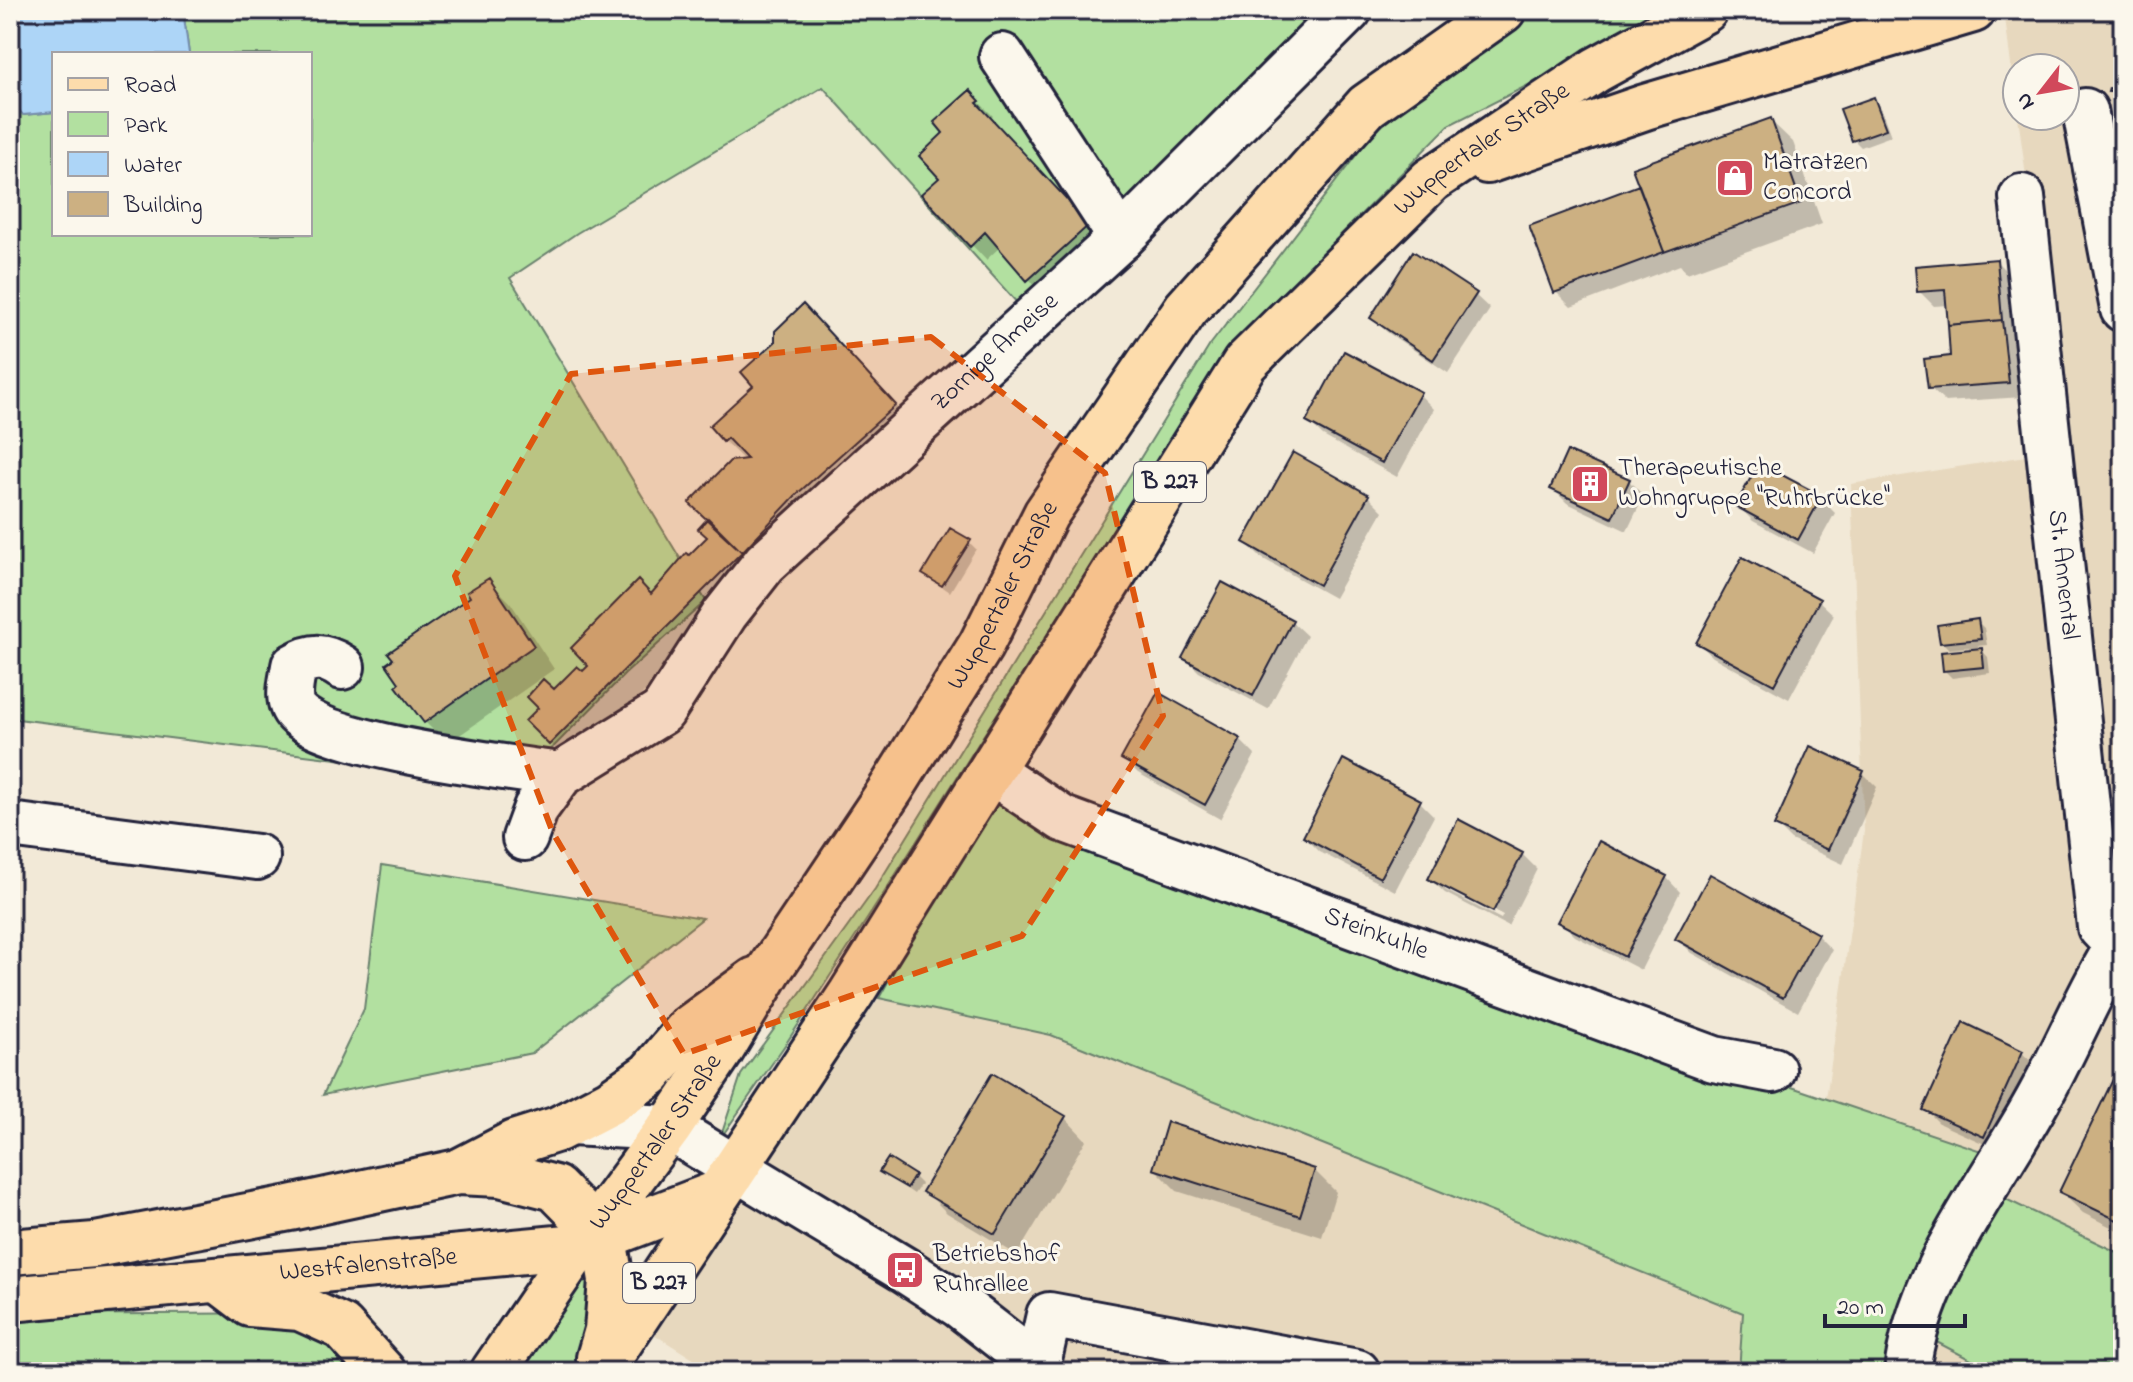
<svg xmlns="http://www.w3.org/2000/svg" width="2133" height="1382" font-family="'Indie Flower',sans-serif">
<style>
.built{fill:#e7d8be}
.green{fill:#b2e0a0;stroke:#6a816e;stroke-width:2}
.water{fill:#add5f7;stroke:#758dac;stroke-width:2}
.shadow{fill:#0003;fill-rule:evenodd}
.building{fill:#ccb082;stroke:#22223b;stroke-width:2}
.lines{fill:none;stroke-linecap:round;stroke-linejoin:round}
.minor-casing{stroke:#22223b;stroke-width:50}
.major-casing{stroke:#22223b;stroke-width:50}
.minor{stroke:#fbf7ec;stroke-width:44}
.major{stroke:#fddcac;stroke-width:44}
.marked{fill:#de560e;fill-opacity:0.2;stroke:#de560e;stroke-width:6;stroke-dasharray:16 10;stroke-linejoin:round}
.labels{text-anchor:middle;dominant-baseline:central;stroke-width:6;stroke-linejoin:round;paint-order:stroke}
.shield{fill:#fbf7ec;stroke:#636270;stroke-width:2}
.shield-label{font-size:24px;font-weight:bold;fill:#22223b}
.street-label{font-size:26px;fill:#22223b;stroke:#fbf7ec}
.poi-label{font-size:26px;fill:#22223b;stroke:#fbf7ec;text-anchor:start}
</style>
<rect width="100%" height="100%" fill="#f2e9d7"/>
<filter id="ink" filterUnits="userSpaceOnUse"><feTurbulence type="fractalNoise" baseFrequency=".0125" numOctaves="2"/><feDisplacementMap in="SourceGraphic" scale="16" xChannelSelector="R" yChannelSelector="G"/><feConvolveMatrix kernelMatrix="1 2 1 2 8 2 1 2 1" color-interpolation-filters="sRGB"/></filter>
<g filter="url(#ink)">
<path class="built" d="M2051 10H2123V883L2119 885 2018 116H2065V68H2017V112L2005 18Z
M2039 454 2123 964V1255L1993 1193 1826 1099 1864 831 1851 484Z
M879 998 1051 1035 1743 1314 1739 1372H714L644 1328Z
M1930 1339 1994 1372H1921Z"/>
<path class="green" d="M183 10H1336L1256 72 1019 305 823 87 577 233 510 278 706 601 625 674 519 782 10 718V100L24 115 54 112V234H310V54H189Z
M1527 10H1677L1449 125 1227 350 884 893 787 1042 720 1139 741 1075 875 889 1210 345 1374 132Z
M1000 781 1602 1023 2008 1160 1993 1193 2123 1255V1372H1994L1929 1338 1918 1372H1739L1743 1313 1051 1035 879 998Z
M382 865 703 918 532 1053 323 1095 364 1009Z
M603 1269 589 1372H502L568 1270Z
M301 1313 381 1372H10V1315Z"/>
<path class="water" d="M10 10H183L189 54H54V112L23 115 10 100Z"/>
<path class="shadow" d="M970 93 993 116 990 119 1103 240 1043 294 1000 247 986 260 924 194 942 178 946 133Z
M1873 99 1880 106 1891 136 1861 147 1854 140Z
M1771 121 1793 142 1822 224 1687 273 1680 265 1571 307 1556 292 1641 186Z
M1996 261 2011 276 2023 397 1945 402 1930 388 1952 357 1948 305 1934 306 1919 291Z
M1475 295 1490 309 1448 373 1387 332 1372 318Z
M824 329 916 428 819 515 572 765 528 721 554 692 583 674 651 596 709 538 745 461 724 441 777 343Z
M1419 394 1434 409 1397 477 1323 436 1308 422Z
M1629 481 1644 496 1627 531 1567 503 1552 488Z
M1368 496 1383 511 1334 598 1260 557 1245 542Z
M1820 498 1835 513 1813 553 1753 521 1738 506Z
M969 542 976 549 950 592 924 574Z
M489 581 510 602 554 669 447 744 425 722 472 598Z
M1819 601 1834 615 1789 699 1713 657 1698 643Z
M1977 621 1984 628 1987 645 1978 646 1988 657 1990 673 1952 678 1945 671 1969 651V647L1949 649 1942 642Z
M1292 622 1307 636 1268 709 1199 672 1185 658Z
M1240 740 1255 755 1220 819 1138 773 1123 758Z
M1862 772 1877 787 1843 864 1791 840 1777 826Z
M1420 802 1434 816 1395 891 1320 852 1305 837Z
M1522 854 1537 869 1508 926 1445 893 1430 879ZM1445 885 1503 915 1501 919 1445 890Z
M1666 877 1680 892 1641 970 1575 936 1560 921Z
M1817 935 1832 950 1798 1012 1692 953 1677 938Z
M2022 1053 2037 1067 1998 1150 1940 1124 1926 1110Z
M2123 1081V1233L2083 1213 2061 1192Z
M1065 1118 1086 1140 1017 1255 947 1213 925 1191Z
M1155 1169 1314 1170 1336 1192 1322 1237 1177 1191Z
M881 1171 914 1177 921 1184 914 1194Z"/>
<path class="building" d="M2123 39V143L2113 132 2117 92H2108L2109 88 2119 89Z
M970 90 980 101 977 103 1090 224 1027 281 985 232 970 247 921 194 939 178 919 156 943 133 934 122Z
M1874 97 1886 129 1852 141 1840 109Z
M1771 118 1801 203 1664 252 1632 168Z
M1639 185 1664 252 1554 293 1529 226Z
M1413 251 1477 293 1433 360 1370 318Z
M1997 259 2002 320 1948 325 1945 290 1917 292 1915 266Z
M803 304 896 405 797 494 742 552 689 503 730 461 747 459 727 438 723 442 709 426 753 386 741 372 775 342V331Z
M2002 320 2009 383 1928 389 1924 359 1950 356 1948 325Z
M1344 351 1421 392 1382 463 1306 422Z
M1567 451 1630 479 1612 518 1550 489Z
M1293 452 1369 495 1319 585 1243 542Z
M1759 463 1822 496 1798 540 1735 506Z
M708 518 742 552 549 745 525 721 538 708 527 697 543 679 554 689 577 666 583 671 588 666 571 648 638 580 651 594 686 553 689 555 707 537 698 529Z
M950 528 971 540 942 586 922 574Z
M1742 557 1820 599 1774 685 1696 643Z
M489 578 534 646 424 723 396 686 399 683 386 664 393 659 388 653 470 597 467 592Z
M1222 582 1293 620 1253 696 1182 658Z
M1978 619 1981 639 1940 643 1937 625Z
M1982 648 1984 667 1943 671 1941 652Z
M1158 692 1241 739 1205 805 1121 759Z
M1810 746 1864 771 1828 850 1774 826Z
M1343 759 1421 800 1380 878 1303 837Z
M1458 819 1523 853 1493 912 1428 879Z
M1599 841 1667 876 1625 957 1557 922Z
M1710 874 1818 934 1783 998 1675 939Z
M1963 1022 2023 1051 1984 1137 1923 1110Z
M992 1073 1066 1116 995 1234 922 1192Z
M2115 1075 2123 1079V1223L2059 1192Z
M1167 1122 1315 1169 1300 1216 1153 1169Z
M888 1158 915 1175 907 1188 879 1172Z"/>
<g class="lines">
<defs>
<g id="minor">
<path d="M1002 56 1121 238"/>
<path d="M2085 111 2123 309"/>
<path id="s1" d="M2022 197 2100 927 2118 946"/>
<path d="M342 667C324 655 313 655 294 666 292 680 285 701 297 713 330 747 507 767 560 775"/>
<path id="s2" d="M991 771 1063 819 1714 1059 1773 1070"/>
<path d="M10 825 257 857"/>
<path id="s3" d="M525 838 536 808 560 775 662 712 725 614 765 563 1121 238 1349 10"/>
<path d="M570 1123 669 1128 905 1270 959 1305 1036 1365"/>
<path d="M1036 1372 1049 1315 1357 1372"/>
<path d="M1907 1372C1918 1271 1994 1182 2041 1094 2069 1043 2091 987 2123 938"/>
</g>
<g id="major">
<path d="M1487 161 1645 107 1973 10"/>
<path d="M458 1172 514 1143 558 1129 610 1102 650 1074 689 1028 755 980"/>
<path d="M10 1252 95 1245 290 1208 458 1172 500 1174 555 1188 604 1238 611 1280 607 1330 599 1358"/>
<path d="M221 1282 250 1304 300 1308 342 1327 383 1372"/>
<path id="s4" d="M10 1299 579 1246 718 1193"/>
<path id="s5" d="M493 1372 579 1246 596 1227 669 1128 722 1049 770 969 891 789 981 645 1046 514 1186 309 1367 106 1503 10"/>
<path id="s6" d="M600 1372 851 994 1245 363 1431 180 1596 70 1705 10"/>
</g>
</defs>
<use href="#minor" class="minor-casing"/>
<use href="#major" class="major-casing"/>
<use href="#minor" class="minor"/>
<use href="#major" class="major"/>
</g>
</g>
<path class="marked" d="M931 337 1105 473 1163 716 1022 936 684 1054 553 833 455 576 571 374Z"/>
<defs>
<symbol id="shop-square" viewBox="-11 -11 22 22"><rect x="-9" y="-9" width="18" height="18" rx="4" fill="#d1495b" stroke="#fbf7ec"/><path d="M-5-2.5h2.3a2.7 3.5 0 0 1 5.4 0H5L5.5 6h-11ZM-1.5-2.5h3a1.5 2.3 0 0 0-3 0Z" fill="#fff"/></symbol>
<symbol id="building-square" viewBox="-11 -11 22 22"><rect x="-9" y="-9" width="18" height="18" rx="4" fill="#d1495b" stroke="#fbf7ec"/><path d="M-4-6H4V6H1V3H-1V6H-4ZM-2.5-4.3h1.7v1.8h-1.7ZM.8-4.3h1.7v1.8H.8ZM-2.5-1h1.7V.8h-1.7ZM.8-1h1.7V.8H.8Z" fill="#fff"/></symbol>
<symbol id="bus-square" viewBox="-11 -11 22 22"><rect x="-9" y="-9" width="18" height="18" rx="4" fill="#d1495b" stroke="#fbf7ec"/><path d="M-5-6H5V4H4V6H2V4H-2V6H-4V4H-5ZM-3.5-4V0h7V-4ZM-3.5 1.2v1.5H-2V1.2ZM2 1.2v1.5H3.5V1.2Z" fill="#fff"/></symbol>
</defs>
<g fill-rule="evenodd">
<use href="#shop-square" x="1713" y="156" width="44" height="44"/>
<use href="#building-square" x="1568" y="462" width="44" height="44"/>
<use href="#bus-square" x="883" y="1248" width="44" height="44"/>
</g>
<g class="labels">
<g class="shield">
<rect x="1134" y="462" width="72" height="40" rx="6"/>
<rect x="623" y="1263" width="72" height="40" rx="6"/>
</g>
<g class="shield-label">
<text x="1170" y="482">B 227</text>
<text x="659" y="1283">B 227</text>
</g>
<g class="street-label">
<text stroke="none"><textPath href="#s6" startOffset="1518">Wuppertaler Straße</textPath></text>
<text stroke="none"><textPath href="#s3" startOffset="686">Zornige Ameise</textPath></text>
<text stroke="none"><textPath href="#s1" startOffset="380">St. Annental</textPath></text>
<text stroke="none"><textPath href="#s5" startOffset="930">Wuppertaler Straße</textPath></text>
<text stroke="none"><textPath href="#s2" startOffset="420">Steinkuhle</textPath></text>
<text stroke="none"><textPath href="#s5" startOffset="282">Wuppertaler Straße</textPath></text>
<text stroke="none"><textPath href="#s4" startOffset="360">Westfalenstraße</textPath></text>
</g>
<g class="poi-label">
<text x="1763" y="163">Matratzen<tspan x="1763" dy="30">Concord</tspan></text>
<text x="1618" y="469">Therapeutische<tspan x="1618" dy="30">Wohngruppe "Ruhrbrücke"</tspan></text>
<text x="933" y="1255">Betriebshof<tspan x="933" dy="30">Ruhrallee</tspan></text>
</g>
</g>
<rect width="2133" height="1382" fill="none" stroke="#fbf7ec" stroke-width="40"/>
<rect x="20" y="20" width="2093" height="1342" fill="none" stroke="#22223b" stroke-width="3" filter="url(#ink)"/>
<rect x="52" y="52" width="260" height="184" fill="#fbf7ec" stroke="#a4a2a5" stroke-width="2"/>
<rect x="68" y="78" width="40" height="12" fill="#fddcac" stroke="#a4a2a5" stroke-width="2"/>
<text x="124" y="92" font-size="24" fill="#22223b">Road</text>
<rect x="68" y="112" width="40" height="24" fill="#b2e0a0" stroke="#a4a2a5" stroke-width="2"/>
<text x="124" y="132" font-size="24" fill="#22223b">Park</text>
<rect x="68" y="152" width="40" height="24" fill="#add5f7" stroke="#a4a2a5" stroke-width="2"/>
<text x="124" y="172" font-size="24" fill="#22223b">Water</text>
<rect x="68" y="192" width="40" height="24" fill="#ccb082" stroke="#a4a2a5" stroke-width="2"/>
<text x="124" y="212" font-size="24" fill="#22223b">Building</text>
<g transform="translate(2041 92) rotate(239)"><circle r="38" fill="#fbf7ec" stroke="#a4a2a5" stroke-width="2"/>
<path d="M0-6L14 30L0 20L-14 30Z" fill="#d1495b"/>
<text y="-12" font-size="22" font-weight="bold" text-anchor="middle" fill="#22223b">N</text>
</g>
<path d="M1825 1314v12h140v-12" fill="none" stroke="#22223b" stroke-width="4"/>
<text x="1837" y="1314" font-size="24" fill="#22223b" stroke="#fbf7ec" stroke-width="6" paint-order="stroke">20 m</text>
</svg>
